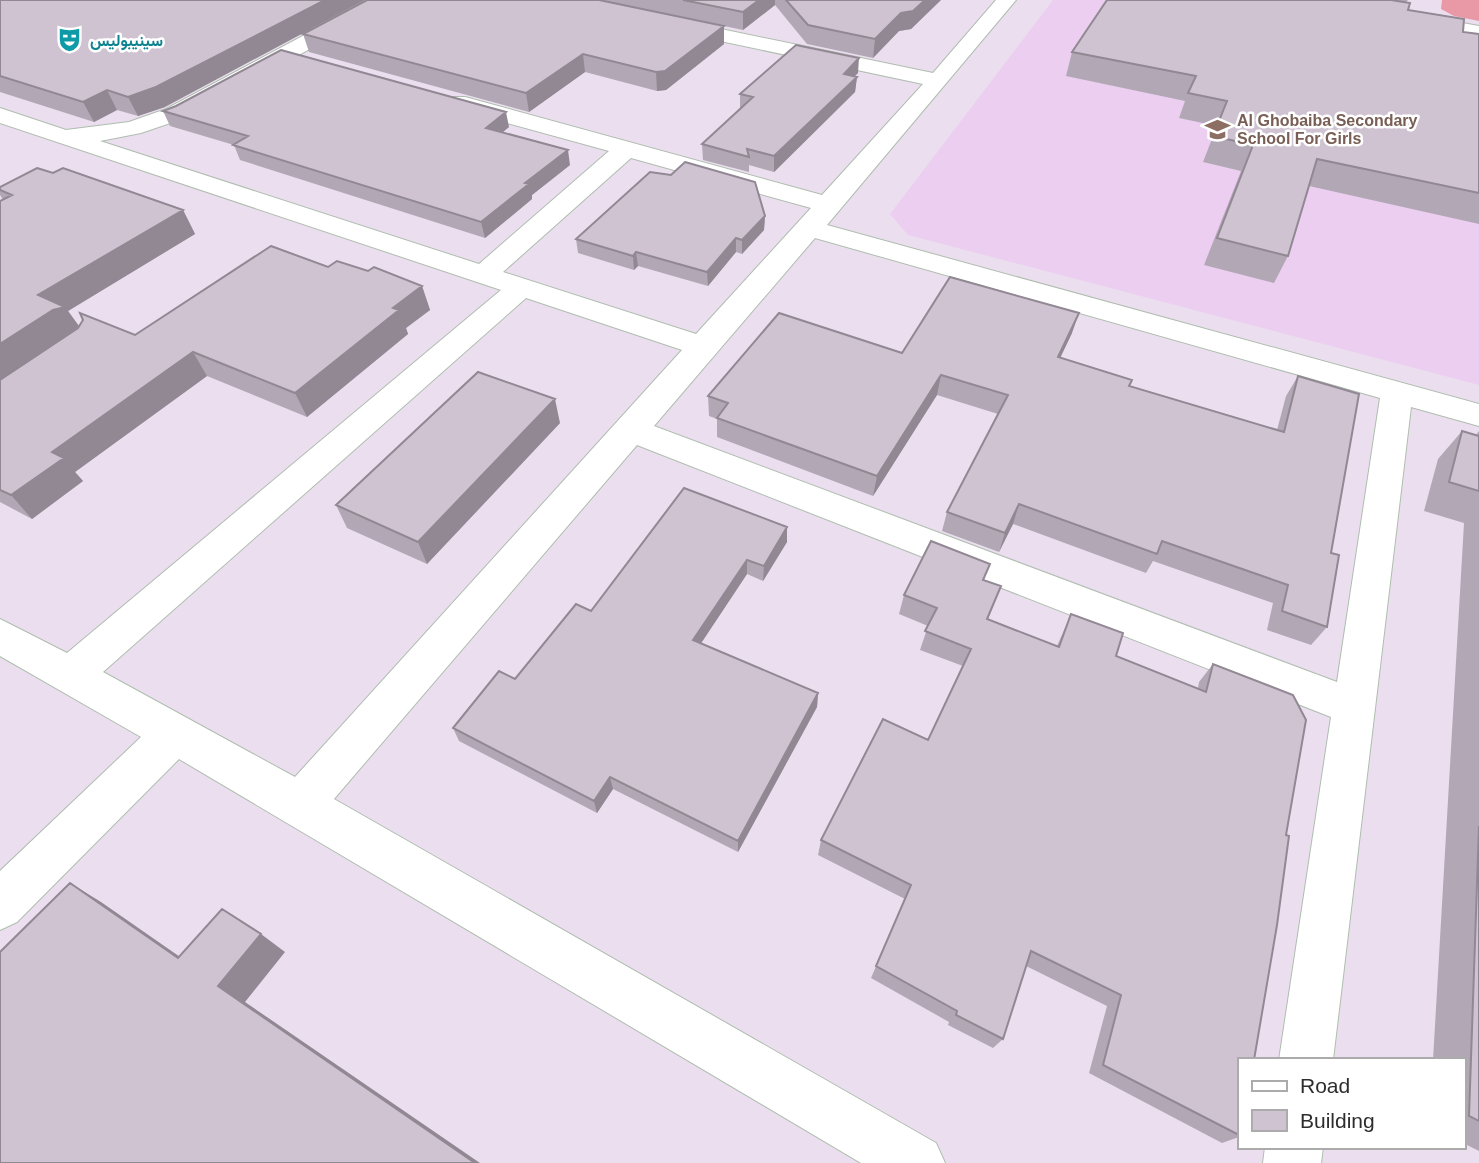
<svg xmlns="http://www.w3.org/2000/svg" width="1479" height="1163" font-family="Helvetica,Vazirmatn,sans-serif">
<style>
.education{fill:#eccef1}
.green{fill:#e998a6}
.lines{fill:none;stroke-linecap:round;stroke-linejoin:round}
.minor-casing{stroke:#afbdaf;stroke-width:2}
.minor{fill:#fff;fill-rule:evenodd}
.wall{fill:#b2a8b5}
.shaded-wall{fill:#918893}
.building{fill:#cfc3d2;stroke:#918893;stroke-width:2}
.labels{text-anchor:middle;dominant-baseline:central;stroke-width:5;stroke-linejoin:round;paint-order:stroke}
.far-culture-label{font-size:16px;font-weight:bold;fill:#0d838f;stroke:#fff;text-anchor:start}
.far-education-label{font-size:16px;font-weight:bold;fill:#785e54;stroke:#fff;text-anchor:start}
</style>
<rect width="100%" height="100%" fill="#ebdfef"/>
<path class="education" d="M1053 0H1221L1479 45V385L908 235 890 214Z"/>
<path class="green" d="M1442 0H1479V21L1454 16 1441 9Z"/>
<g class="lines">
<defs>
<path id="minor" d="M370 0H395L392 4 182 119 141 133 100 141 479 264 609 151 449 107 446 102 449 97H465L822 195 923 84 673 31 666 29 663 25 666 21 673 19 933 73 996 0H1016L827 225 1479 404V426L1411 407 1333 1060H1279L1331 717 637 445 334 799 936 1143 945 1163H861L179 759 17 922 0 930V871L141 737 0 656V619L67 653 501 290 0 123V108L66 130 129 122 166 109ZM631 158 811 208 696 334 503 272ZM815 238 1380 398 1337 682 654 426ZM526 298 682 350 295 777 103 672Z
M1412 14 1479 26V38L1405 24 1402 20 1405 16Z
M1265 1147H1323L1321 1163H1263Z"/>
</defs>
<use href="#minor" class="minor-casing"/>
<use href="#minor" class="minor"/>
</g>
<path class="wall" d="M0 0 165 107 138 116 117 110 94 122 0 92Z
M367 0H941L911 29 899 31 873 58 807 44 775 5 743 30 724 26V44L666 90 657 91 585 72 529 112 309 52 303 34Z
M1107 0H1408L1406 2 1408 10 1463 32 1479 34V224L1309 186 1288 256 1274 283 1204 265 1241 171 1203 162 1217 126 1179 118 1185 101 1066 76 1072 52Z
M858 73 854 76 857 77 855 92 774 172 749 165V172L703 160 702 144 741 109 740 108V94Z
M163 111 509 127 502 132 570 165 532 195V199L485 238 240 160 234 145 170 126Z
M53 173 183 210 195 234 68 311 79 327 135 335 328 267 368 271 422 286 430 310 406 328 408 334 307 417 207 376 75 472 83 481 32 519 0 502V201L3 200 0 195V187Z
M765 216 764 230 742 254 736 252 708 286 638 266 634 270 578 253 576 239Z
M1072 333 1060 358 1129 386 1277 430 1286 396 1298 376 1331 553 1327 627 1311 645 1267 630 1273 603 1153 561 1146 573 1013 524 999 552 942 531 947 512 998 414 937 395 873 496 717 437V419L709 416 708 396 902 353Z
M560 423 427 564 347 528 336 505Z
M1462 431 1476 435 1479 431V1151L1463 1143V1060H1433L1464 523 1424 511 1438 459Z
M787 542 763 581 747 574 701 643 818 693 817 707 738 852 613 789 597 813 459 741 453 728 515 679 591 611Z
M985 580 1001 586 988 619 1057 646 1071 614 1116 656 1198 688 1199 682 1213 664 1239 1060V1137L1222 1143 1089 1073 1107 1006 1026 966 1003 1039 993 1048 948 1025 949 1022 871 978 905 899 818 855 821 840 928 740 963 666 920 650 928 626 899 614 904 595Z"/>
<path class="shaded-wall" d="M325 0H365L165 107 138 116 128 97Z
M759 0H775V5L743 30V12Z
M925 0H941L911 29 899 31 873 58 875 39 901 13Z
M724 26V44L666 90 657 91 656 72Z
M583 54 585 72 529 112 526 93Z
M859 58 858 73 842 89 844 74Z
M857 77 855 92 774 172V156Z
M107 90 117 110 94 122 83 102Z
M506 112 509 127 490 143 486 128Z
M568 150 570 165 532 195V199L485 238 481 222 525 183Z
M183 210 195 234 68 311 82 330 0 380V344L38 295Z
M765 216 764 230 742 254V240Z
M736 238V252L708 286 707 272Z
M636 252 638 266 634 270 633 256Z
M422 286 430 310 406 328 408 334 307 417 295 393 393 308Z
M1079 313 1072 333 1051 377 1058 357Z
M193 352 207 376 75 472 83 481 32 519 11 495 52 452Z
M941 375 937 395 873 496 877 476Z
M555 399 560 423 427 564 418 542Z
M1019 504 1013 524 999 552 1005 533Z
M787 527V542L763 581 764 566Z
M747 560V574L694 654 693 640Z
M818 693 817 707 738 852V841Z
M610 777 613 789 597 813 594 801Z
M70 883 101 902 206 975 178 958Z
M261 934 285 952 245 1002 480 1163H475L218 986Z"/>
<path class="building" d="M0 0H325L156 87 128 97 107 90 83 102 0 76Z
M367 0H599L724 26 665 71 656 72 583 54 526 93 303 34Z
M683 0H759L743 12Z
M786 0H925L913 11 901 13 875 39 808 25Z
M1107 0H1391L1410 3 1408 10 1464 19 1463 32 1479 34V193L1317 159 1288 256 1217 238 1253 145 1213 136 1227 101 1188 93 1196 76 1072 52Z
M796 45 859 58 844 74 857 77 774 156 747 149 749 157 702 144 753 97 740 94Z
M281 50 506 112 486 128 568 150 525 183 529 184 481 222 233 145 248 136 163 111 176 106Z
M685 162 755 182 765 216 742 240 736 238 707 272 636 252 633 256 576 239 650 172 671 175Z
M37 168 53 173 63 168 183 210 38 295 65 307 53 310 0 344V201L12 195 0 190V187Z
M271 246 328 267 337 261 368 271 374 267 422 286 393 308 399 310 295 393 193 352 52 452 64 458 11 495 0 490V380L78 328 83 320 80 313 135 335Z
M950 277 1079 313 1058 357 1132 380 1129 386 1284 432 1298 376 1359 394 1331 553 1339 555 1327 627 1282 611 1288 585 1162 541 1157 554 1019 504 1005 533 947 512 1008 395 941 375 877 476 717 418 728 403 708 396 779 313 902 353Z
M478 372 555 399 418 542 336 505Z
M1462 431 1479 436V491L1449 482Z
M684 488 787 527 764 566 747 560 693 640 818 693 738 841 610 777 594 801 453 728 499 671 515 679 576 604 591 611Z
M931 541 990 564 983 580 1001 586 987 619 1059 647 1071 614 1123 633 1116 656 1206 692 1213 664 1293 695 1306 720 1286 835 1289 836 1277 925 1254 1060H1239V1135L1103 1065 1121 995 1031 951 1003 1039 956 1015 957 1011 876 966 911 885 821 840 883 719 928 740 971 649 925 631 937 608 904 595Z
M1479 826V1121L1469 1116Z
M70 883 178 958 222 909 261 934 218 986 475 1163H0V952Z"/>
<defs>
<symbol id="theatre-bare" viewBox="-9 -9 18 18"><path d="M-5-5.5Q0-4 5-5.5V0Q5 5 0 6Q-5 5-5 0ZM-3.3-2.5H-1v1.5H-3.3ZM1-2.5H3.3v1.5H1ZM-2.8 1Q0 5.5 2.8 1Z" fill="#0f9aa8" stroke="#fff" stroke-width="2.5" paint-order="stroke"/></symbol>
<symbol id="school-bare" viewBox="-9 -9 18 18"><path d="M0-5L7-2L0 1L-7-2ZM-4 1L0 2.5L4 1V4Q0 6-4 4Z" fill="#8d6e63" stroke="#fff" stroke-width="2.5" paint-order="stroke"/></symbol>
</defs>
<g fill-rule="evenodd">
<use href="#theatre-bare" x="52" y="22" width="35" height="35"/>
<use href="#school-bare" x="1200" y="112" width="35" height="35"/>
</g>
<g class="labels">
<g class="far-culture-label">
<text x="90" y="40">سينيبوليس</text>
</g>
<g class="far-education-label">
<text x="1237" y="120">Al Ghobaiba Secondary<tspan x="1237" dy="18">School For Girls</tspan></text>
</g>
</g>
<rect x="1238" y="1058" width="228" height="91" fill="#ffffff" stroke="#ababab" stroke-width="2"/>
<rect x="1252" y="1081" width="35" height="10" fill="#ffffff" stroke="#ababab" stroke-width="2"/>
<text x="1300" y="1093" font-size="21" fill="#2d2d2d">Road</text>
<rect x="1252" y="1110" width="35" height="21" fill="#cfc3d2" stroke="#ababab" stroke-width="2"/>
<text x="1300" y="1128" font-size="21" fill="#2d2d2d">Building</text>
</svg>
